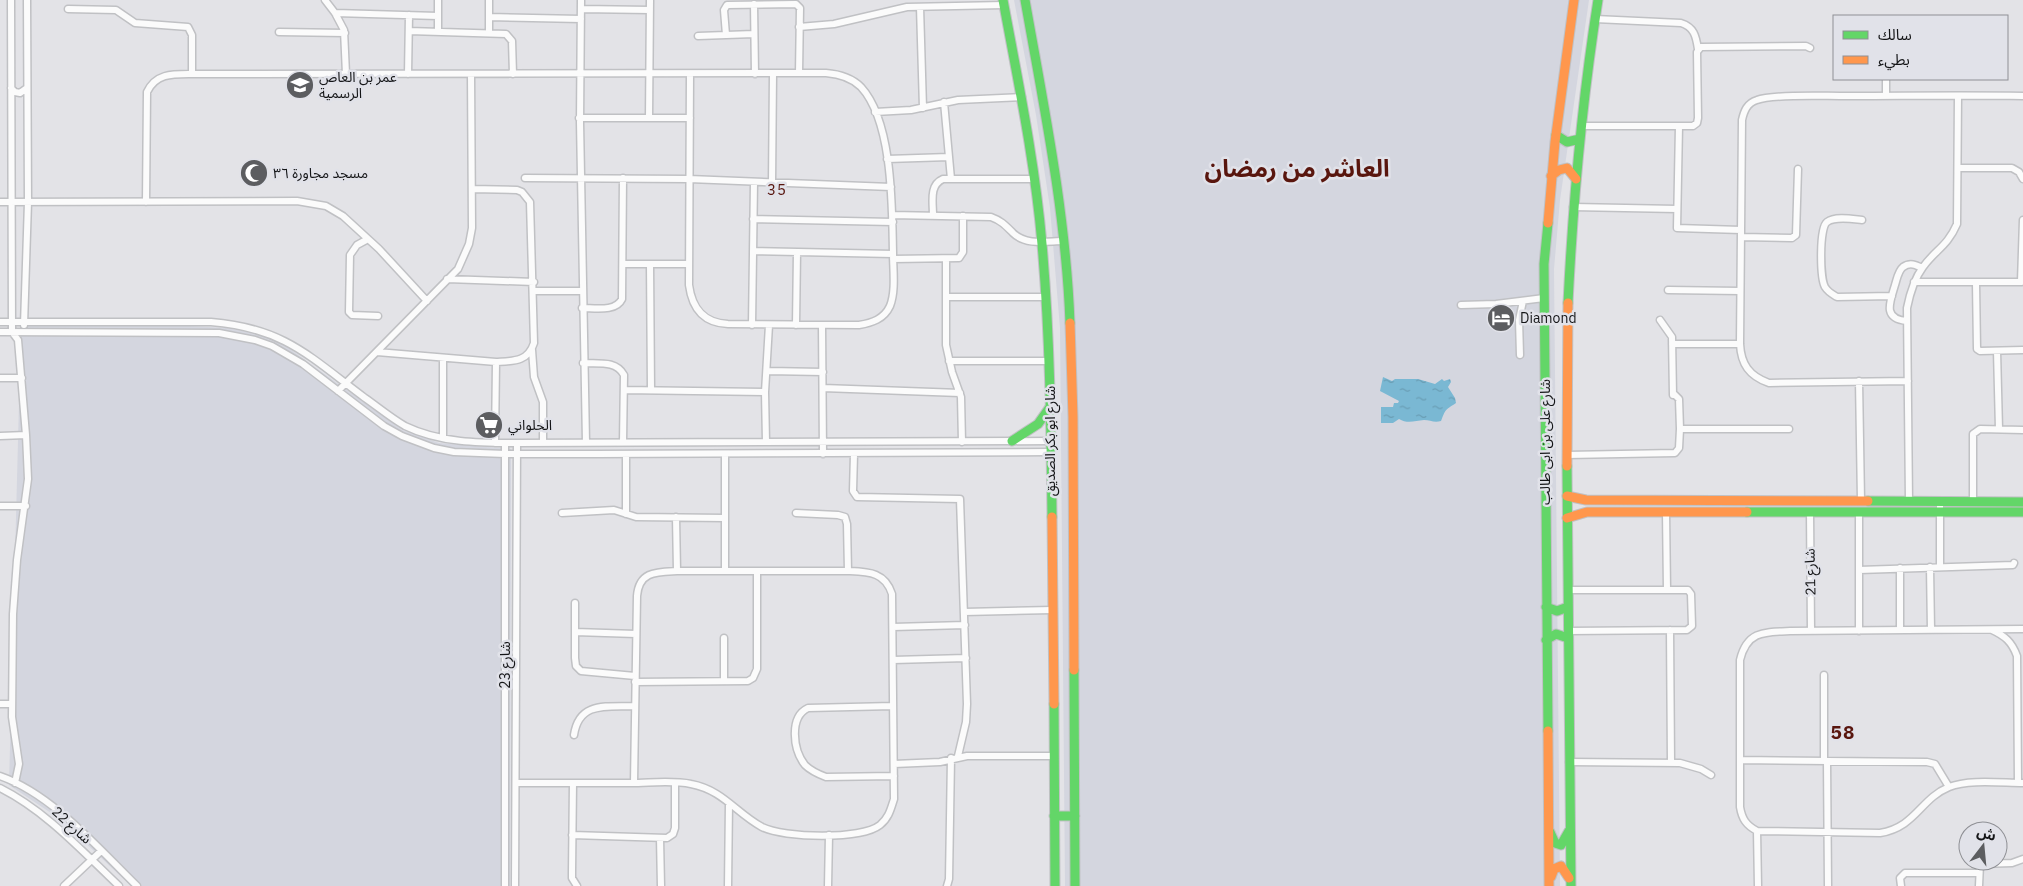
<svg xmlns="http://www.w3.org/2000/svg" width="2023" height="886" font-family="'IBM Plex Sans','Noto Sans Arabic',sans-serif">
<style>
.built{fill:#d4d6df}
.water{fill:url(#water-ripples)}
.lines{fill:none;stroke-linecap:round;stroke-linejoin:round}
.street-casing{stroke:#c0c1c4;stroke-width:9}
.fast-casing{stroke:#c0c1c4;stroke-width:11}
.slow-casing{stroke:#c0c1c4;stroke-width:11}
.street{stroke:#fbfbfb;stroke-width:6}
.fast{stroke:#63d668;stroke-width:9}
.slow{stroke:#ff974d;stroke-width:9}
.labels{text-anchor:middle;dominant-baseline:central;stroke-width:5;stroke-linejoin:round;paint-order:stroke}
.poi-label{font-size:14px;fill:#141517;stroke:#e1e2e9;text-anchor:start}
.street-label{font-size:14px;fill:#141517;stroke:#e1e2e9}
.neighbourhood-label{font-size:15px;letter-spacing:1px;fill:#59160e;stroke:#e1e2e9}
.district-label{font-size:19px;font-weight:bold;letter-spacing:1px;fill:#59160e;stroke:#e1e2e9}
.town-label{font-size:24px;font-weight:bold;fill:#59160e;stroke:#e1e2e9}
</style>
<defs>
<pattern id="water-ripples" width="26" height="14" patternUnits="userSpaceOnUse" patternTransform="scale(1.25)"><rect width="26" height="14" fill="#7ab8d3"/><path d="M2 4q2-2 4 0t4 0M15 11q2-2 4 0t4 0" fill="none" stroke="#699db4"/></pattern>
</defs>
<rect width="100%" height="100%" fill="#e3e3e7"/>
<path class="built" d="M1014 0H1589L1560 200 1554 269 1560 886H1065L1060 328 1050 208 1036 115Z
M21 326H189L226 328 247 332 271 339 290 349 402 430 439 443 511 449 510 886H131L60 819 9 785Z"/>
<path class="water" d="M1383 377 1392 381 1395 379H1418L1435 384 1442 379 1444 381 1450 379 1451 382 1448 387 1455 398 1456 403C1444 411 1446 409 1441 421 1434 423 1430 420 1424 420 1415 421 1407 424 1399 419L1393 423H1381V407H1393L1394 403H1398L1399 401 1380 391Z"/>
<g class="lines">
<defs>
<path id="street" d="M11 0 12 332 18 340 26 435 28 479 17 560 13 614 12 717 19 764 15 783
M325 0 335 13 344 30 346 74
M489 0V32
M581 0 580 122 586 442
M754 4 755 74
M920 7 923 108
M68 9 116 10 135 23 188 27 192 35V74
M581 9 650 10
M335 13 438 16
M489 17 581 19
M1595 19 1681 23C1694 27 1696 36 1698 49
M799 27 834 24 907 7 1004 5
M409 31 506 34 512 41 513 74
M279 32 345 33
M438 32V0
M726 35 724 10 727 5 796 4 800 8 799 73
M698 36 754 34
M408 74 409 15
M11 88 15 92 20 93 27 88
M1886 96V79
M944 102 951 179
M875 112 911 110 958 100 1022 97
M579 118H690
M649 118 650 0
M1582 126H1693L1697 123 1698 118 1697 52 1701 47 1806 46 1810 48
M1679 126 1677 228 1741 230
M887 159 949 157
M1958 168H2012L2019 172 2023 179
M525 178 689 179 891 187
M772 183 773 74
M0 202 297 201 326 206 343 216 379 249 427 301
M146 202 147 92C156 73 173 74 192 74L826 73C839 74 851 77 861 87 893 122 892 207 893 253 893 269 896 291 890 306 884 319 872 323 859 325L728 324C703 323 692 308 689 285L690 74
M1573 207 1677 209
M892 215 991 217C1002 221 1006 226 1013 233 1026 246 1048 241 1063 241
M933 215C933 202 929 185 943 179H1035
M753 219 893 222
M1862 220C1852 219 1835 216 1827 222 1819 228 1820 278 1825 287 1828 292 1832 294 1837 297L1892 296
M1741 237 1792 238 1796 235 1798 169
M368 239 357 245 350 255 349 312 352 315 378 316
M753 251 893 254
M893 259 959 258 963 252V216
M946 259V345L952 372 961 397 962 442
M623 264H689
M650 264 651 390
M447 279 534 282
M1914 282H2021L2023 220
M1976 283 1977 349 1980 351 2023 350
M1668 290 1740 291
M533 291H582
M946 297H1046
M1461 305 1496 304 1544 298
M582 308C595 308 616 312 622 299L623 178
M1660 320 1672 337 1673 395
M1907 321C1882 319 1890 302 1895 285 1897 279 1898 271 1903 267 1910 262 1916 265 1922 268
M0 322H211C284 328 309 356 365 398 378 407 391 418 405 426 440 443 480 443 517 443L1051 441
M24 325 28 202 27 0
M752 325 754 182
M796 325 797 252
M822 325 823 454
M0 332 219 333 255 340 272 346 303 364 384 426 402 436 434 448 454 452 505 454H596L1051 452
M1672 344H1740
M532 350 534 377 543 402V443
M1997 351 1999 429
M377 352 496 362C513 361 528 362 534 343L530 202 522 192 517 190 472 189
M1520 355 1519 320 1523 301
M949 361H1049
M583 363C598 364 616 360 624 375L623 442
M768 371 823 372
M0 378H22
M1859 381 1861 501
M1908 381 1769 383C1749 376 1741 364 1740 344L1742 120C1744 111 1747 103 1757 100 1773 94 1821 96 1840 96 1901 96 1962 95 2023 96
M823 388 960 393
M624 390 765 392
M338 391 458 269 469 244 472 228 471 74
M1675 395 1679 399 1680 429H1789
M0 436 26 435
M443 438V358
M766 442 765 392 769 325
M495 443 496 362
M626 454V514
M854 454 853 491 857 497 960 499 967 704 966 722 958 756
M1567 455 1675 453 1679 448 1680 429
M1909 502 1907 308C1910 293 1914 279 1923 267 1936 249 1947 247 1957 224L1958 96
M1940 502V567
M1973 502V434L1980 429 2023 430
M0 506H26
M1666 512 1667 590
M1810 512 1811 631
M1859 512V631
M562 513 614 510 636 517 725 518
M796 513 838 515 845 517 847 524 848 571
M676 517 677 571
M1930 567 1931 630
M1900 568V630
M1859 570 2013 565 2014 563
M725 571V454
M1568 590H1688L1691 594 1692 626 1687 630 1568 631
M575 603V658L576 666 581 671 635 676
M964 612 1052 610
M893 627 965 625
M2023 629 1790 631C1764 632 1747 631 1740 660V807C1742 819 1746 825 1757 831L1880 833C1916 827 1920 799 1949 787 1969 779 2002 783 2023 783
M1670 630 1671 763
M1992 630C2005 636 2012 642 2017 656L2018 783
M575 632 636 634
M724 638V681
M893 660 966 658
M1824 675V761
M635 682 748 681 753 678 757 669V572
M0 704H12
M893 706 808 708C789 717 793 750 805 765 811 771 818 774 826 777L894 776
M574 735C579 701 607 707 634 706
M1740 760 1927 762 1935 764 1949 787
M1827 761 1828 886
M1569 762 1680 763 1701 769 1711 775
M894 764 940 762 967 756H1053
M0 776C52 794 98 848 137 886
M517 783C555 783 593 783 631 783 650 783 672 780 691 784 723 790 736 813 762 827 784 838 861 840 880 825 889 818 891 808 894 799L892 594C885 572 869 572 848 571H677C657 572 639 571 637 596L634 783
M573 783 572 872V878L577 886
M0 788C46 811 82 851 119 886
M1757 831 1758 886
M572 835 667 838 673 834 675 828V783
M660 838 661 886
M64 886 101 851
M505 886V443
M515 886 517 443
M728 886 729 803
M828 886 829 835
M947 886 949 879 951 758
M1901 886 1900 878 1905 873H1979
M1979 886 1980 864 2012 863 2023 859"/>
<path id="fast" d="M1003 0C1018 81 1035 162 1042 244 1050 335 1051 426 1052 517
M1025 0C1044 107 1066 214 1070 323
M1556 135 1567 142 1580 139
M1548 223 1544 264 1548 731
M1568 303C1573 201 1582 101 1598 0
M1012 441 1038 424 1050 407
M1567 466 1571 886
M1868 501 2023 502
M1747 512H2023
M1546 607 1557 611 1568 607
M1546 640 1556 634 1568 638
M1074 670 1075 886
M1054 704 1055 886
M1054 816H1075
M1550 832 1555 843 1561 845 1569 831"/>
<path id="slow" d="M1551 176 1559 170 1567 168 1576 179
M1548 223 1555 142 1574 0
M1070 323 1073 417 1074 670
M1567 466 1568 303
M1567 496 1586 500 1868 501
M1052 517 1054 704
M1567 518 1587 512H1747
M1548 731 1549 886
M1551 877 1554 869 1561 866 1569 878"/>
</defs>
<use href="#street" class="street-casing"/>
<use href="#fast" class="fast-casing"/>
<use href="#slow" class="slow-casing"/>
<use href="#street" class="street"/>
<use href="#fast" class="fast"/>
<use href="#slow" class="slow"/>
</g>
<defs>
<symbol id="school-disc" viewBox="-11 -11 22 22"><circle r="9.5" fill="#5c5d60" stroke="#e1e2e9"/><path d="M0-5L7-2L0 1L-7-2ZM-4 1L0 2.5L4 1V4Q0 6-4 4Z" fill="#fff"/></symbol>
<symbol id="mosque-disc" viewBox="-11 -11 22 22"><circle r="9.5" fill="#5c5d60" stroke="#e1e2e9"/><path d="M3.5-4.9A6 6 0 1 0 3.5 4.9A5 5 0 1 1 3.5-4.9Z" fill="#fff"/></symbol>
<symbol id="hotel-disc" viewBox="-11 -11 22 22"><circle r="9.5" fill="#5c5d60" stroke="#e1e2e9"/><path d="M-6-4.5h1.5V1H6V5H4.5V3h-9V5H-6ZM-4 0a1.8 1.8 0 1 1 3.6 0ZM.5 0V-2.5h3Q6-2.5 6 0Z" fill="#fff"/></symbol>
<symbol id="supermarket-disc" viewBox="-11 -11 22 22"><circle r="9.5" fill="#5c5d60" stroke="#e1e2e9"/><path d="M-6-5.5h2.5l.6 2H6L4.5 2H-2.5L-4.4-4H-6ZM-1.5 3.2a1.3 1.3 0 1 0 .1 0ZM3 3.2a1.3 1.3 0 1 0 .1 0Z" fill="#fff"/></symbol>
</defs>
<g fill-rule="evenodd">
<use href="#school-disc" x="284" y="69" width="32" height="32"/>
<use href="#mosque-disc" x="238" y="157" width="32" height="32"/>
<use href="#hotel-disc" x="1485" y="302" width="32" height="32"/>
<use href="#supermarket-disc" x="473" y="409" width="32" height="32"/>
</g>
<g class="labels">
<g class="poi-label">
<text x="319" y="77">عمر بن العاص<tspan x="319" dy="16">الرسمية</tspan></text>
<text x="273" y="173">مسجد مجاورة ٣٦</text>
<text x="1520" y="318">Diamond</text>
<text x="508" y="425">الحلواني</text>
</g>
<g class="street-label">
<text transform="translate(1050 441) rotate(-90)">شارع ابو بكر الصديق</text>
<text transform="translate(1545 442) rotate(-90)">شارع على بن ابى طالب</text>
<text transform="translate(1810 572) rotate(-91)">شارع 21</text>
<text transform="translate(505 665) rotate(-90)">شارع 23</text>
<text transform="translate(72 825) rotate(42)">شارع 22</text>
</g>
<g class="neighbourhood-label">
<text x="777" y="189">35</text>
</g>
<g class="district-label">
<text x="1843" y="732">58</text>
</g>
<g class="town-label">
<text x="1297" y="168">العاشر من رمضان</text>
</g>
</g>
<rect x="1833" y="15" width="175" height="65" fill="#e1e2e9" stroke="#8f9095"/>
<rect x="1843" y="31" width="25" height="8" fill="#63d668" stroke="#8f9095"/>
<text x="1878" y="40" font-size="15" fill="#141517">سالك</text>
<rect x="1843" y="56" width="25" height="8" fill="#ff974d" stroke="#8f9095"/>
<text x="1878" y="65" font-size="15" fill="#141517">بطيء</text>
<g transform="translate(1983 846) rotate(16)"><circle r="24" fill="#e1e2e9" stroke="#8f9095"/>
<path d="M0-4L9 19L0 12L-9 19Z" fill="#5c5d60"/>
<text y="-8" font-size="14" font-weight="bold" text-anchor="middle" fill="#141517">ش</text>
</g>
</svg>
